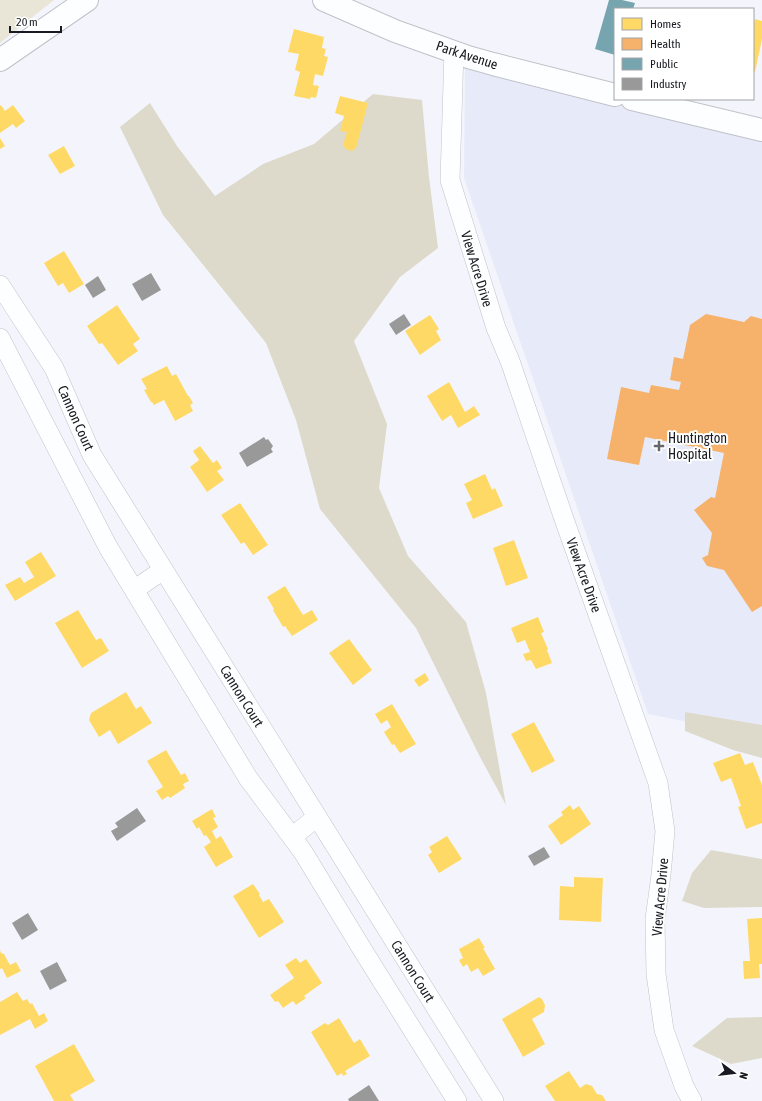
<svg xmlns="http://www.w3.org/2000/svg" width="762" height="1101" font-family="'Asap Condensed',sans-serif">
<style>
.built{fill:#e7ebf9}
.green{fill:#eae6d7}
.forest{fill:#dedacb}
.homes{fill:#ffd966}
.health{fill:#f6b26b}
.public{fill:#76a5af}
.industry{fill:#999}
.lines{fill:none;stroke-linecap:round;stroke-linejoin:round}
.minor-casing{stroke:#c0c2c8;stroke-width:20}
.secondary-casing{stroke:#c0c2c8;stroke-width:24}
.minor{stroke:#fdfeff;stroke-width:19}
.secondary{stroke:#fdfeff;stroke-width:22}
.poi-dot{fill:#64676d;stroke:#fff;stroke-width:1.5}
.labels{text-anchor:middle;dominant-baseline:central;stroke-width:4;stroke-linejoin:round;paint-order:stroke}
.street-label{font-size:14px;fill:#171a20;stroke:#fff}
.poi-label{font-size:14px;fill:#171a20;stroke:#fff;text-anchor:start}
</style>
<rect width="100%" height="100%" fill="#f4f5fc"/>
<path class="built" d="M465 66 762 140V737L648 714 464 178Z"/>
<path class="green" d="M0 0H54L0 43Z"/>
<path class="forest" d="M373 94 422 100 429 177 438 248 400 277 354 341 387 424 379 488 408 556 466 622 486 693 506 805 480 757 416 628 320 509 296 420 266 343 163 215 120 127 150 103 177 146 215 196 263 164 314 144Z
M685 712 762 725V758L733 750 685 731Z
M711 850 762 859V907L704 908 682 901 692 873Z
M762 1017V1058L731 1064 692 1046 727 1018Z"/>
<path class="homes" d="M755 19 762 21V39L755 72 753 71V26Z
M294 29 324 37 322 48 326 49 324 56 328 57 323 76 315 74 313 85 319 86 316 98 311 97 310 99 294 96 300 72 295 70 299 54 288 52Z
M340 96 368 103 356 148 352 151 346 149 343 145 347 132 340 131 344 116 335 113Z
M1 105 5 111 13 105 25 121 16 128 13 124 0 133V106Z
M0 138 5 146 0 149Z
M64 146 75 166 60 174 48 155Z
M64 251 84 284 69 293 63 283 58 286 44 263Z
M117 305 140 339 133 344 138 351 118 365 102 343 99 344 87 326Z
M430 315 439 329 436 331 441 340 420 355 405 331Z
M167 366 172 376 176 374 188 396H189L193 403 190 405 193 411 175 421 164 400 154 405 152 402H151L144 390 147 389 141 379Z
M449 382 465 412 474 406 480 415 458 428 451 415 442 421 427 396Z
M200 446 213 463 217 460 222 468 217 471 224 480 207 492 190 467 199 460 193 451Z
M485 474 492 490 495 488 503 506 473 519 466 503 472 500 464 484Z
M240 503 268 545 253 555 244 542 241 544 221 515Z
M514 540 528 578 506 586 493 548Z
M41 552 56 576 15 601 5 585 20 577 24 583 34 577 25 562Z
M285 586 303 615 312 610 318 620 292 636 285 626 283 627 273 610 274 609 267 597Z
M78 610 96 640 101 638 109 651 82 668 55 623Z
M538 617 544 632 541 633 548 649 547 650 552 663 536 669 531 660 526 661 523 654 530 652 525 640 517 643 511 628Z
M349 639 372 670 353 685 329 653Z
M425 673 429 680 419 687 414 680Z
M126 692 136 709 141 706 152 723 118 744 110 730 99 737 89 720 91 713Z
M392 704 416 744 400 753 394 744 392 745 384 732 391 727 387 720 381 724 375 714Z
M534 722 555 761 532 773 511 734Z
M166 750 181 775 185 773 189 781 183 784 185 788 170 798 168 796 162 800 156 791 163 787 147 761Z
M740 753 745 765 753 762 762 785V823L746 829 738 807 741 806 731 778 721 782 713 763Z
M570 805 573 810 579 806 591 824 561 845 548 826 563 815 561 812Z
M212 809 216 817 213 818 218 827 212 831 216 839 221 836 233 857 216 867 204 847 211 842 206 835 204 836 199 827 197 829 192 821Z
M447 836 462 859 439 873 428 855 432 852 429 847Z
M574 877 603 878 601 922 559 920 560 886 574 887Z
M253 884 260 894 259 895 263 902 269 899 284 922 259 938 233 896Z
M762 918V964H759L760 978 744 979 743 961H750L747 919Z
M479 938 485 948H483L495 969 483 976 478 968 471 972 467 964 463 967 459 960 463 958 459 949Z
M0 950 1 953 4 954 10 965 16 962 21 971 7 978 2 968 0 969Z
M296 958 300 963 306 959 322 983 304 996 306 998 296 1005 293 1001 283 1008 278 1001 275 1002 270 995 294 978 285 965Z
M17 992 23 1001 27 999 30 1004 32 1003 39 1016 44 1013 48 1021 35 1029 30 1019 0 1035V1002Z
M539 997 542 999 545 1005 544 1012 532 1019 545 1044 523 1057 502 1019Z
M339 1018 354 1043 360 1039 370 1056 345 1071 347 1074 343 1076 342 1073 337 1076 311 1032 325 1023 328 1025Z
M74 1044 95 1081 70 1095 74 1101H54L35 1066Z
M569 1071 580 1088 586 1084 592 1086 597 1094 602 1095 606 1101H555L545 1086Z"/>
<path class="health" d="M706 314 744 322 751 316 762 319V606L752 612 724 570 707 566 702 558 708 555 712 533 694 510 711 497 715 498 724 453 645 437 639 465 607 459 621 387 649 393 651 385 679 390 681 382 670 380 674 357 683 359 690 325Z"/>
<path class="public" d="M609 0H622L635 3 633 9H615V55L595 49Z"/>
<path class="industry" d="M151 273 161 290 142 301 132 284Z
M98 276 106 290 93 298 85 285Z
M404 314 411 325 396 335 389 324Z
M264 437 266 440 268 439 273 446 271 449 273 452 247 467 239 453Z
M137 808 146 821 117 841 111 831 118 827 115 823Z
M544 847 550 857 534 866 528 856Z
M28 913 38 930 22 940 12 923Z
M57 962 67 981 50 990 40 971Z
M369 1085 379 1101H349L348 1099Z"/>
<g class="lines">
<defs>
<path id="minor" d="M454 51 450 180 496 328 510 361 564 519 658 783 665 831 661 875 655 919 656 974 664 1030 684 1086 692 1101
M0 285 54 368 92 455 494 1101
M0 338 108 547 248 778 303 852 362 949 457 1101
M134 590 163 570
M292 837 317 817"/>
<path id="secondary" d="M324 0 395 31 468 57 493 64 615 95
M0 60 87 0
M632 99 762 130"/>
</defs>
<use href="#minor" class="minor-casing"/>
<use href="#secondary" class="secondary-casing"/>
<use href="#minor" class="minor"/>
<use href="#secondary" class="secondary"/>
</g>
<path class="poi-dot" d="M657 440h4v4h4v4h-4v4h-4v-4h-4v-4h4z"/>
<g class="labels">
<g class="street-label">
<text transform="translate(467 55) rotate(18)">Park Avenue</text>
<text transform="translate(477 269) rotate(73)">View Acre Drive</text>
<text transform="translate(76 418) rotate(66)">Cannon Court</text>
<text transform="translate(584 575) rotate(70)">View Acre Drive</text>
<text transform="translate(242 696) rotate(58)">Cannon Court</text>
<text transform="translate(660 897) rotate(-85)">View Acre Drive</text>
<text transform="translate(413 971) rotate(58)">Cannon Court</text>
</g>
<g class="poi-label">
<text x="668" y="438">Huntington<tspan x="668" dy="16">Hospital</tspan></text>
</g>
</g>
<rect x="614" y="8" width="140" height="92" fill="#ffffff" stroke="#a2a3a6"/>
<rect x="622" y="18" width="20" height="12" fill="#ffd966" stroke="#a2a3a6"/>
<text x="650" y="28" font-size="12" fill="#171a20">Homes</text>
<rect x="622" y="38" width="20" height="12" fill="#f6b26b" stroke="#a2a3a6"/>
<text x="650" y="48" font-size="12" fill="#171a20">Health</text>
<rect x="622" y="58" width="20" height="12" fill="#76a5af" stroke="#a2a3a6"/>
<text x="650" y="68" font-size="12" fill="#171a20">Public</text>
<rect x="622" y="78" width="20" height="12" fill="#999999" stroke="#a2a3a6"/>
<text x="650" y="88" font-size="12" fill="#171a20">Industry</text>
<g transform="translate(734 1073) rotate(105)" stroke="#ffffff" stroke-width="3" paint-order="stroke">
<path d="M0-3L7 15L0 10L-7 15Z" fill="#171a20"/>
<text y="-6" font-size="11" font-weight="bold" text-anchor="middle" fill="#171a20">N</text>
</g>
<path d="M10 26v6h51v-6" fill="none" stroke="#171a20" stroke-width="2"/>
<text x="16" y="26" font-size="12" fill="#171a20" stroke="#ffffff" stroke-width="3" paint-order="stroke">20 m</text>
</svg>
